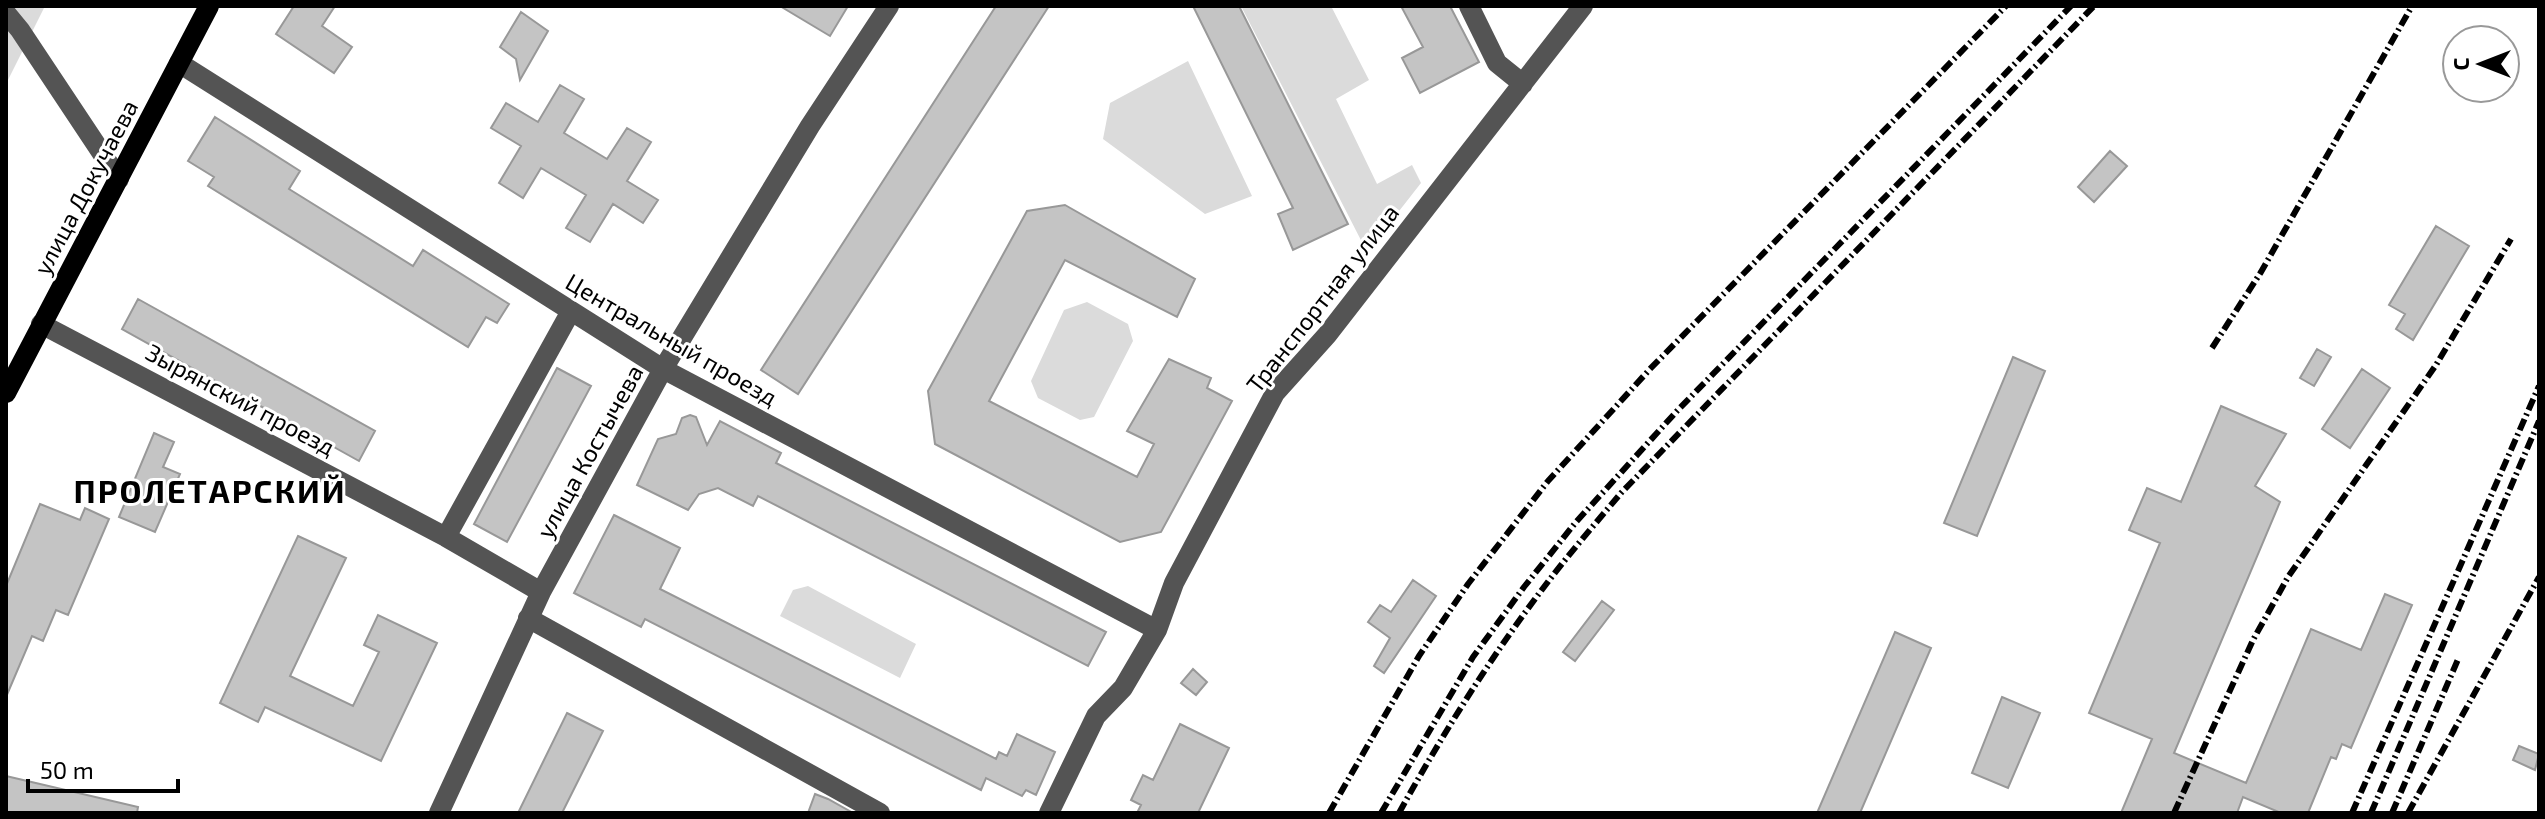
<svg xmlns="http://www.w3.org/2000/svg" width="2545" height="819" font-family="'Exo 2',sans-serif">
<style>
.green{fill:#dbdbdb}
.building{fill:#c4c4c4;stroke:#989898;stroke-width:2}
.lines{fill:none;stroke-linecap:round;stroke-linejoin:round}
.minor{stroke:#545454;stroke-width:20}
.major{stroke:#000;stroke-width:20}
.rail{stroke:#000;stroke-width:6;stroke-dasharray:12 4 2 4;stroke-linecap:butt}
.labels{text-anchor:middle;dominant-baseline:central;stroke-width:6;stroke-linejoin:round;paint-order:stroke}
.street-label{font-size:24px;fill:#000;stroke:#fff}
.district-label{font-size:32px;font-weight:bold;letter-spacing:2px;fill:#000;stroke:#fff}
</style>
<rect width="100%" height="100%" fill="#fff"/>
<path class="green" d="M6 6H45L6 84Z
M1241 6H1331L1369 80 1336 99 1377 184 1412 165 1421 183 1367 252Z
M1188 61 1252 196 1205 214 1103 139 1110 103Z
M1087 302 1128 324 1133 341 1094 417 1080 420 1038 398 1031 381 1064 310Z
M808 586 916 644 900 678 780 616 793 590Z"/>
<path class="building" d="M294 6H335L322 26 352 47 334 73 276 34Z
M780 6H848L830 36Z
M996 6H1049L798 394 761 370Z
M1193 6H1239L1348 224 1293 250 1278 214 1293 208Z
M1401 6H1450L1479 62 1420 93 1402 58 1423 47Z
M521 12 548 31 520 80 516 59 500 47Z
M560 85 584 99 564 133 607 159 627 128 651 142 627 181 658 200 643 223 613 204 590 242 566 228 586 195 541 168 523 198 499 183 521 146 491 128 506 103 538 122Z
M215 117 300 171 289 189 413 266 423 250 509 304 497 323 486 317 468 347 208 186 214 177 188 161Z
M2110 151 2127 166 2094 202 2078 187Z
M1065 205 1195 279 1177 317 1065 260 989 401 1137 477 1154 444 1127 431 1169 359 1211 378 1207 388 1232 401 1161 532 1120 542 935 444 928 391 1027 211Z
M2436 226 2469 246 2413 340 2396 329 2405 314 2389 305Z
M138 299 375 431 359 461 122 329Z
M2317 349 2331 357 2314 386 2300 378Z
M2013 357 2045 371 1977 536 1944 523Z
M557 368 591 386 507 542 474 524Z
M2362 369 2390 388 2350 448 2322 429Z
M2221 406 2286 434 2255 486 2280 502 2174 753 2246 783 2311 629 2361 650 2385 594 2412 605 2351 748 2342 744 2336 759 2331 757 2308 813H2281L2243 797 2237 813H2121L2152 739 2089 713 2160 543 2129 530 2147 488 2181 502Z
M690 415 696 417 707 445 720 421 781 453 776 463 1106 632 1088 666 758 496 753 506 718 488 699 494 688 510 637 485 658 439 676 434 682 418Z
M154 433 174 442 163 467 180 474 155 532 119 517Z
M40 504 80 520 85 508 109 519 68 615 56 610 43 641 32 636 6 697V586Z
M614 515 680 548 660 589 996 759 999 752 1007 756 1017 734 1055 752 1036 795 1026 790 1022 796 986 778 981 790 645 619 641 627 574 593Z
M298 536 346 558 290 676 353 706 379 652 364 645 378 615 437 643 381 761 265 707 258 722 220 703Z
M1413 580 1436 596 1384 673 1374 666 1390 638 1368 622 1380 605 1391 612Z
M1602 601 1614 610 1575 661 1563 652Z
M1895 632 1931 648 1860 813H1817Z
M1193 669 1207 682 1196 695 1181 683Z
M2002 697 2040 713 2008 788 1972 773Z
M567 713 603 731 562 813H518Z
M1180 724 1229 748 1198 813H1137L1141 805 1131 800 1143 775 1153 780Z
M2519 746 2539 754 2535 770 2513 760Z
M6 776 138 807 137 813H6Z
M815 794 828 799 853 813H808Z"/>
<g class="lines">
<path class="minor" d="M1469 6 1497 63 1523 84
M6 13 20 30 119 179
M179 63 663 369 1157 630
M41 324 446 537 541 592
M446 537 571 311
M528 618 880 813
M439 813 541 592 663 369 810 126 889 6
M1049 813 1096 716 1123 688 1157 630 1174 583 1275 393 1327 335 1583 6"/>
<path class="major" d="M6 393 209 6"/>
<path class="rail" d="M2212 348 2261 272 2412 6
M1329 813 1419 656 1468 584 1548 481 1650 369 2006 6
M1381 813 1473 657 1524 587 1576 522 1677 411 2071 6
M1399 813C1442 735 1490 658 1544 587 1568 555 1595 524 1621 493L2094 6
M2174 813 2253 640 2288 577 2436 365 2511 239
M2352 813 2539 386
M2371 813 2539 421
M2392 813 2459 657
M2408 813 2539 577"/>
</g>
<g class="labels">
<g class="street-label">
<text transform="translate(85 187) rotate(-62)">улица Докучаева</text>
<text transform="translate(1322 298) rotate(-52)">Транспортная улица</text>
<text transform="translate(672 339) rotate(30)">Центральный проезд</text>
<text transform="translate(241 399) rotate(28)">Зырянский проезд</text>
<text transform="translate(589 451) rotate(-61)">улица Костычева</text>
</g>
<g class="district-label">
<text x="210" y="490">ПРОЛЕТАРСКИЙ</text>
</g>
</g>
<rect width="2545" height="819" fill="none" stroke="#000000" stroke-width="16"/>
<g transform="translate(2481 64) rotate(270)"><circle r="38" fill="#ffffff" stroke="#999999" stroke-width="2"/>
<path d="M0-6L14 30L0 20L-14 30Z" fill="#000000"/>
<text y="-12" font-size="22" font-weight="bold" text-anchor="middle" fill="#000000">С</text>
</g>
<path d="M28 779v12h150v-12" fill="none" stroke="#000000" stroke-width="4"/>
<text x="40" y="779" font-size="24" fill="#000000" stroke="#ffffff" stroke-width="6" paint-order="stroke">50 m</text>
</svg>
